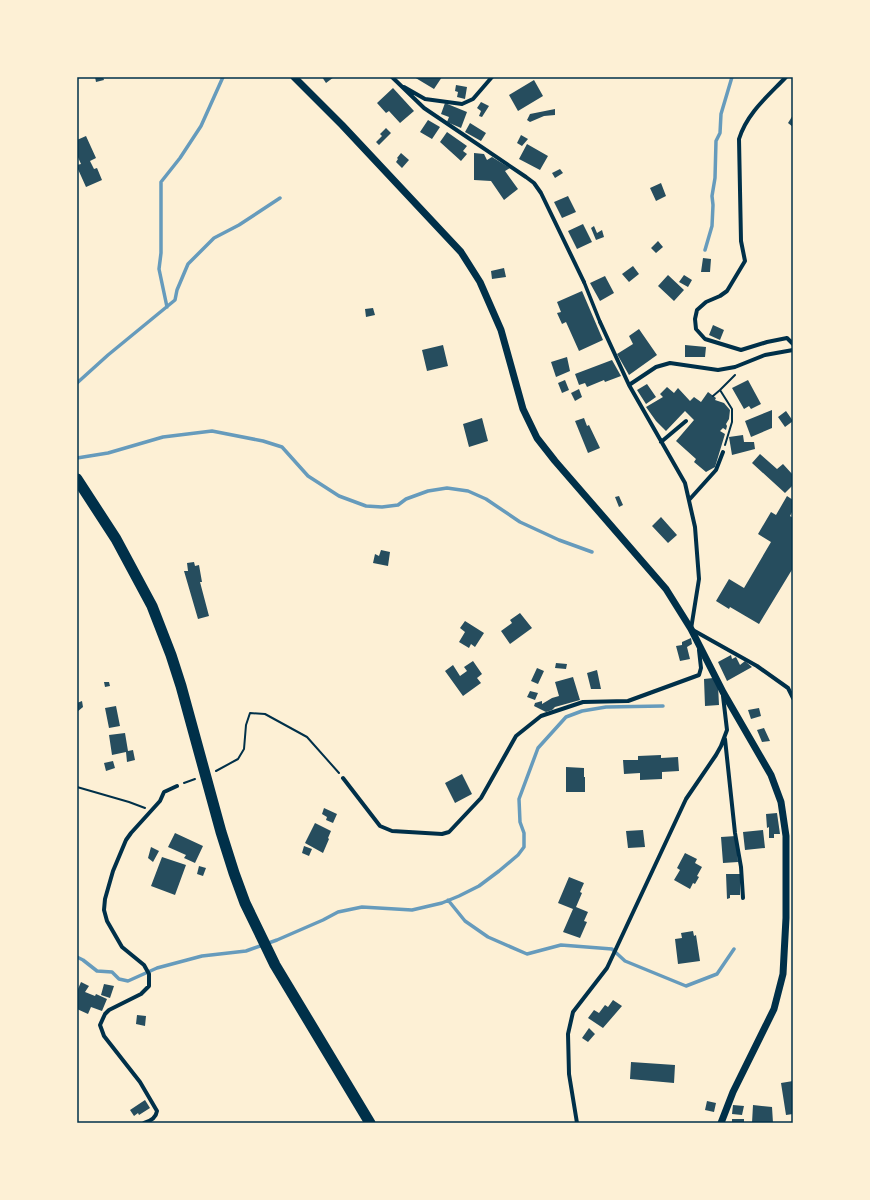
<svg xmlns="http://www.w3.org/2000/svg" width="870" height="1200" font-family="'Times New Roman',serif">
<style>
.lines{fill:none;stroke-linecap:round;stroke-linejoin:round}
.stream{stroke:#669bbc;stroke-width:3.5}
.building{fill:#264d5e}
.path{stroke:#003049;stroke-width:2}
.pedestrian{stroke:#003049;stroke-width:3.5}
.minor{stroke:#003049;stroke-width:4}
.tertiary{stroke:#003049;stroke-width:7}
.motorway{stroke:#003049;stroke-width:11}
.neatline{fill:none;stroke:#003049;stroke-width:1.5}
</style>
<rect width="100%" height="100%" fill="#fdf0d5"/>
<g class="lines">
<path class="stream" d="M705 250 712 226 713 205 712 196 715 178 716 141 720 133 721 114 732 77
M167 307 159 269 161 253V182L180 158 201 126 223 77
M77 383 108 355 175 300 177 290 188 264 214 238 239 225 280 198
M77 458 108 453 163 437 212 431 263 441 282 447 308 476 339 496 366 506 382 507 398 505 406 499 428 491 447 488 468 491 486 499 520 522 559 540 592 552
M448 900 465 921 488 937 527 954 561 945 612 949 625 961 686 986 717 974 734 949
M77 957 83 960 97 971 112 972 119 979 128 981 157 968 202 956 246 951 277 940 323 920 338 912 362 907 412 910 442 903 459 896 479 886 499 871 518 855 524 847V833L520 822 519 799 538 748 566 717 582 711 606 707 663 706"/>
</g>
<path class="building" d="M95 77H103L104 80 96 82Z
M322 77H334L326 83Z
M414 77H442L434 89Z
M534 80 543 96 518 111 509 95Z
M456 85 467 87 465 99 457 97 458 92 455 91Z
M393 88 414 111 400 123 389 111 386 113 377 103Z
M481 102 489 106 482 117 479 116 481 111 477 108Z
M445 103 467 112 461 128 447 122 449 117 441 114Z
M555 109V115L544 116 530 122 527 120 530 114Z
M793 115V127L788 123Z
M428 120 440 127 432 139 420 132Z
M470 123 486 133 481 141 465 132Z
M386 128 391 133 379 145 376 142 382 136 380 134Z
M447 132 467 146 463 151 467 154 461 161 440 142Z
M521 135 528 139 522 146 517 143Z
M86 136 96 158 90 161 94 169 97 168 102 180 86 187 77 167V165L81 164 77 155V140Z
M527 144 548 156 540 170 519 159Z
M401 153 409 160 402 168 396 162 398 159 397 158Z
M474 153 484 154 487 160 492 157 510 168 505 171 518 189 504 200 491 181 474 180Z
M560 169 563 173 555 178 552 173Z
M661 183 666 196 656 201 650 188Z
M568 196 576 212 562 218 554 202Z
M583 224 592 242 577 249 568 231Z
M594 226 597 233 602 230 604 237 596 240 591 228Z
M658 241 663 247 656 253 651 248Z
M703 258 711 259 710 272H701Z
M633 266 639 274 629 282 622 274Z
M504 268 506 277 492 279 491 271Z
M668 275 684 290 674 301 658 286Z
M684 275 692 280 688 287 679 282Z
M605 276 614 293 600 301 590 283Z
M582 291 603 340 579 351 566 322 562 324 557 313 561 312 557 302Z
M373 308 375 315 366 317 365 309Z
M713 325 724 330 720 340 709 335Z
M639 329 657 355 629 375 617 354 633 344 629 336Z
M443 345 448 366 427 371 422 350Z
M685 345 706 347 705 357H685Z
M567 357 570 371 556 377 551 362Z
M612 360 621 376 605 382 604 380 587 387 585 383 579 385 575 374Z
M565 380 569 390 562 393 558 383Z
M748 380 761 404 751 409 749 406 744 409 732 388Z
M647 384 656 397 646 404 637 390Z
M667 387 674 393 678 388 690 401 694 397 701 402 708 392 716 398 715 400 724 403 730 410 729 419 726 424 727 426 726 430 723 428 720 431 725 434 715 467 706 472 694 462 696 459 676 441 694 420 685 411 666 431 656 421 646 407 663 397 660 394Z
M579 389 582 397 575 401 571 393Z
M772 410V428L751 437 745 421Z
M786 411 793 421 785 427 778 417Z
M482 418 488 441 469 447 463 424Z
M584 418 587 426 589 425 600 448 588 453 575 421Z
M743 435 744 442H754L755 449 732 455 729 437Z
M760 454 777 469 783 464 793 475V485L785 493 752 463Z
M619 496 623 505 619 507 615 497Z
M787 496 793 500V510L790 516 793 518V568L759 624 730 607 729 609 716 601 729 579 744 588 771 542 758 534 771 512 776 515Z
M661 517 677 535 668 543 652 526Z
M381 550 390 552 388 566 373 563 375 554 379 556Z
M194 562 195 566 199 565 202 582H200L209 616 198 619 184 571H188L187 563Z
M520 613 532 628 510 644 501 631 512 623 510 620Z
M465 621 484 633 475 647 471 644 469 648 459 642 465 632 460 628Z
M691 638 692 644 687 647 690 659 680 661 676 646 682 645V642Z
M731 655 732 659 736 657 740 665 745 661 752 667 727 681 718 662Z
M473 661 482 674 477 678 481 683 463 696 445 671 453 665 460 676 467 671 464 667Z
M556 663 567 664 566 669 555 668Z
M537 668 544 671 538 684 531 681Z
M597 670 601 689H591L587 673Z
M573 677 580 700 555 707 552 710 546 712 534 706 535 703 542 701V704L552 698 559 696 555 682Z
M713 678 718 685 719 705 705 706 704 679Z
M104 682H109L110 686 105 687Z
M530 691 538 693 535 700 527 697Z
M82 701 83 707 77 712V703Z
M116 706 120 726 109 728 105 708Z
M759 708 761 716 751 719 748 710Z
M764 728 770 741 762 742 757 730Z
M125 733 128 751 133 750 135 760 127 762 126 752 112 755 109 735Z
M661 755V758L678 757 679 771 662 772V779L640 780V773L624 774 623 760H638V756Z
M113 761 115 768 106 771 104 763Z
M566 767 584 768V777H585V792H566Z
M462 774 472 794 455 803 445 783Z
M324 808 337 814 333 823 326 820 327 817 322 814Z
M777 813 780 834H774V838H769V827L767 828 766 814Z
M315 823 331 831 328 838 329 839 323 853 305 843Z
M643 830 645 847 628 848 626 831Z
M763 830 765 848 745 850 743 832Z
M175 833 203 846 195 863 184 858 186 855 168 847Z
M736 836 738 862 723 863 721 837Z
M304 846 312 849 309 856 302 853Z
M151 847 159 851 153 862 148 858Z
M685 853 697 859 695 863 702 867 697 876 699 877 695 884 693 883 690 889 674 880 680 870 677 868Z
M162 857 186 865 175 895 151 886Z
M199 866 206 868 203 876 197 874Z
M726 874H740V895H730V898L727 899Z
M569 877 584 883 580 892 582 893 576 907 588 912 584 921 587 922 580 938 563 932 573 909 558 903Z
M693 931 694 936 696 935 700 961 678 964 675 939 682 938 681 933Z
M81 982 89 986 85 992 95 996 96 994 107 999 102 1011 91 1007 88 1014 77 1009V988L78 989Z
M104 984 114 986 110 998 101 995Z
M613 1000 622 1006 603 1028 588 1018 594 1010 599 1013 605 1005 608 1007Z
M137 1015 146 1016 145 1026 136 1024Z
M589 1028 595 1034 588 1042 582 1038Z
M631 1062 675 1065 674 1083 630 1079Z
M793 1081V1114L786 1115 781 1083Z
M145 1100 150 1108 139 1115 138 1113 134 1116 130 1110Z
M707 1101 716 1103 714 1112 705 1110Z
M733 1105 744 1106 742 1115 732 1114Z
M753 1105 772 1107 773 1123H752Z
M732 1119H744V1123H732Z"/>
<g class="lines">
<path class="path" d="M713 396 720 390
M725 445 732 422V409L720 390 735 375
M216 771 238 759 244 749 246 725 250 713 265 714 307 737 339 773
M184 783 195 779
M77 787 129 802 145 808"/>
<path class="pedestrian" d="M584 282 600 322"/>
<path class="minor" d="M392 77 424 108 526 177 534 183 541 193 584 282
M786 77C768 96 747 113 739 139L741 241 745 261 727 291 720 296 706 302 697 310 695 319 696 329 705 339 741 350 767 342 787 338 793 344
M404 87 425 99 462 104 473 99 492 77
M600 322 629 385 685 483 695 527 699 579 691 629 757 666 788 688 793 698
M629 385 656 367 670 363 718 370 735 367 765 355 793 350
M661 442 686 421
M689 500 716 470 723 452
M725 739 735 833 741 867 743 898
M343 778 380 826 392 831 442 834 449 832 481 798 516 736 541 716 583 702 628 701 699 675 701 668 699 650
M144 1123C151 1121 156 1118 157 1111L140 1082 104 1036 100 1025 105 1014 109 1010 141 994 149 986V974L144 965 122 947 107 921 104 910 105 899 113 871 126 840 131 833 160 801 164 792 177 786
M577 1123 569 1074 568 1034 573 1012 607 968 686 799 716 755 721 746 727 730 723 696"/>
<path class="tertiary" d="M294 77 342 125 461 252 480 282 501 330 523 409 537 438 555 461 666 589 691 629 723 692 771 775 781 802 786 836V918L783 974 774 1009 733 1092 721 1123"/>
<path class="motorway" d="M77 479 116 539 152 606 171 655 181 686 221 832 234 873 245 903 275 965 370 1123"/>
</g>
<rect width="870" height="1200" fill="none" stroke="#fdf0d5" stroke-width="156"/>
<rect x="78" y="78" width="714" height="1044" class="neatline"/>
</svg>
